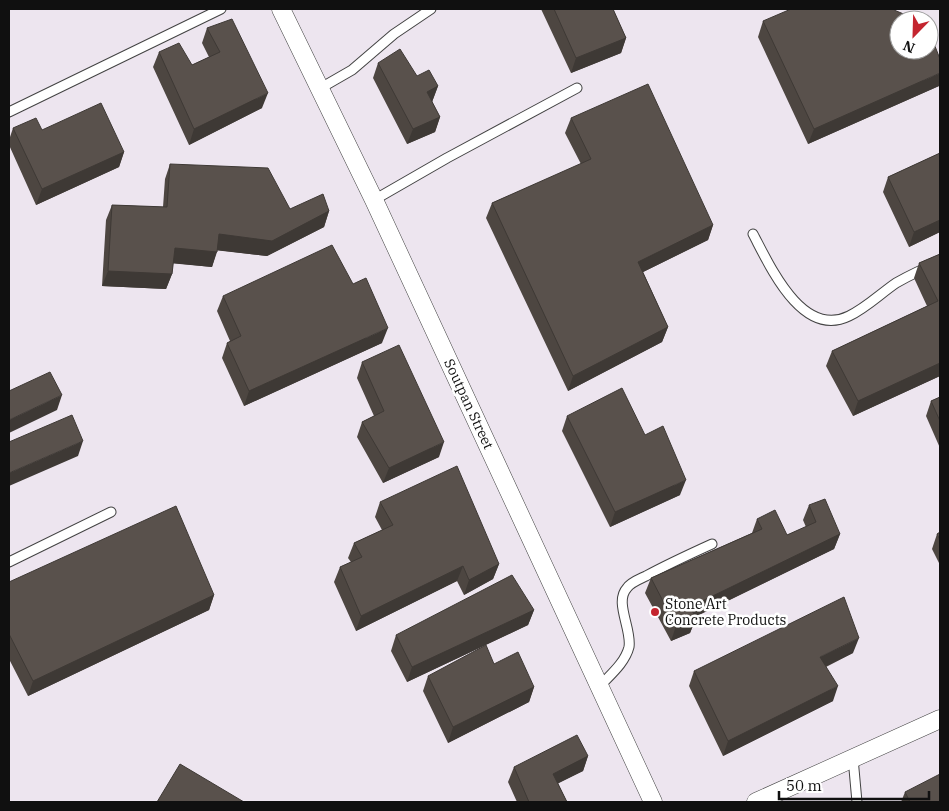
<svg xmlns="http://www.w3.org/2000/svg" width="949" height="811" font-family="'IBM Plex Serif',serif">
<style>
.industrial{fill:#ede5ef;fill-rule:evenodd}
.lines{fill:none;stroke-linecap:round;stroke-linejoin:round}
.service-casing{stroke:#434343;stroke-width:11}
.minor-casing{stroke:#434343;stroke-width:19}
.service{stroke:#fff;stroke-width:9}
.minor{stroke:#fff;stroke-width:18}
.wall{fill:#4d4641}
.shaded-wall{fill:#3e3935}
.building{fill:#59514c;stroke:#3e3935}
.poi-dot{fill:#c4252f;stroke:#fff;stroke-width:2}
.labels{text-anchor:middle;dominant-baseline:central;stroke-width:5;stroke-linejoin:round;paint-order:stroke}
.street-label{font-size:14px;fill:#101010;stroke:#fff}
.poi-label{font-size:14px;fill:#101010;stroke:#fff;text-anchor:start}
</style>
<rect width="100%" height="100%" fill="#fffdf4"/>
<path class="industrial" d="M9 9H940V802H9ZM899 20H929V50H899Z"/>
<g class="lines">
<defs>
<path id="service" d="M319 89 352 70 394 34 431 9
M9 112 221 9
M374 200 447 158 577 88
M753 234C770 266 802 339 849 316 866 308 880 294 896 283 910 275 925 268 940 262
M9 562 111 512
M599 687C610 675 625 663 629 647 632 629 614 602 627 588 631 582 640 579 646 576 668 564 690 554 712 544
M853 758 857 802"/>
<path id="minor" d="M281 9 374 200 653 802
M756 802 940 719"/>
</defs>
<use href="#service" class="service-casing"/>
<use href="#minor" class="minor-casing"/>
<use href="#service" class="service"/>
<use href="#minor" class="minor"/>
</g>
<path class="wall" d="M541 9H613L626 38 621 53 571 73Z
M763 21 939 86 808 144 758 37Z
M207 28 262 108 189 145 153 67 159 52 192 65 209 57 202 43Z
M378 63 417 76 438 86 432 102 440 117 435 132 407 144 373 78Z
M571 118 713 225 708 240 643 272 668 327 662 342 568 391 486 218 492 203 581 164 565 133Z
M13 128 42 130 124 152 119 167 36 205 9 145V140Z
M940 153V232L909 247 883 192 888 177Z
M170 164 290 209 329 211 324 227 267 256 217 250 212 267 173 263 172 274 166 289 102 286 106 220 112 205 163 207 165 179Z
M940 254V376L853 416 826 366 832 351 927 306 914 278 919 263Z
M223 296 382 343 244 406 222 358 227 343 230 341 217 311Z
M362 362 439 457 383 483 357 437 362 422 374 416 357 378Z
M940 397V448L926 416 931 401Z
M567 416 645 435 680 495 610 527 562 431Z
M380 502 499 564 493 579 464 595 457 581 356 631 334 582 340 567 351 562 348 558 354 543 382 530 375 517Z
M809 505 840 534 834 549 695 617 696 618 690 633 671 641 645 593 651 578 752 533 757 519 787 535 806 527 803 520Z
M940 532V565L932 549 937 534Z
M9 582 214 595 209 610 28 696 9 659Z
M534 610 528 625 407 682 391 651 396 635Z
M853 653 826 667 833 701 723 756 689 686 694 671Z
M494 664 534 687 529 702 448 743 423 691 428 676Z
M588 756 583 771 558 783 567 802H517L508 782 514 767Z
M905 792 940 802H901Z"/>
<path class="shaded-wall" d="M626 38 621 53 571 73 576 58Z
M940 73V83L939 86 808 144 814 129Z
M438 86 432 102 427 92Z
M268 93 262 108 189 145 194 129Z
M440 117 435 132 407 144 413 129Z
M124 152 119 167 36 205 42 189Z
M329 211 324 227 267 256 214 250 219 234Z
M940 220V232L909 247 914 232Z
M713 225 708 240 633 277 638 262Z
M175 248 217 252 212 267 169 263Z
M108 271 172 274 166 289 102 286Z
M668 327 662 342 568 391 573 376Z
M388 328 382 343 244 406 249 391Z
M940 363V376L853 416 858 401Z
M62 395 57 410 9 433V420Z
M83 441 78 456 9 486V473Z
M444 442 439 457 383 483 389 468Z
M686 480 680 495 610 527 615 512Z
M840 534 834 549 684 622 690 607Z
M499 564 493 579 464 595 469 580Z
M463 566 457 581 356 631 361 616Z
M214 595 209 610 28 696 33 681Z
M534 610 528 625 407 682 412 667Z
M696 618 690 633 671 641 676 626Z
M859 638 853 653 814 672 820 657Z
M838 686 833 701 723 756 728 741Z
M534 687 529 702 448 743 453 727Z
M588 756 583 771 547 789 553 774Z"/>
<path class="building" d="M554 9H613L626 38 576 58Z
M791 9H893L894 10 918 20H899V50H929V31L940 59V73L814 129 763 21Z
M232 19 268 93 194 129 159 52 179 43 192 65 220 52 207 28Z
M400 49 417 76 429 70 438 86 427 92 440 117 413 129 378 63Z
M648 84 713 225 638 262 668 327 573 376 492 203 591 159 571 118Z
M101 103 124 152 42 189 13 128 36 118 42 130Z
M940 153V220L914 232 888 177Z
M170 164 268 168 290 209 323 194 329 211 272 241 219 234 217 252 175 248 172 274 108 271 112 205 167 207Z
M332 245 353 284 366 278 388 328 249 391 227 343 241 336 223 296Z
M940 254V363L858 401 832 351 938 301 919 263Z
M399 345 444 442 389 468 362 422 384 411 362 362Z
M50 372 62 395 9 420V391Z
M622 388 645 435 663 426 686 480 615 512 567 416Z
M940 397V421L931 401Z
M72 415 83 441 9 473V442Z
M457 466 499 564 469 580 463 566 361 616 340 567 362 557 354 543 393 525 380 502Z
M825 499 840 534 690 607 696 618 676 626 651 578 762 529 757 519 775 510 787 535 816 522 809 505Z
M176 506 214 595 33 681 9 634V582Z
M940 532V540L937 534Z
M512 575 534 610 412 667 396 635Z
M844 597 859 638 820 657 838 686 728 741 694 671Z
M486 645 494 664 518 652 534 687 453 727 428 676Z
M577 735 588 756 553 774 567 802H529L514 767Z
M180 764 244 802H157Z
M940 774V802H910L905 792Z"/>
<circle class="poi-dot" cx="655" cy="612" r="5"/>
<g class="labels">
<g class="street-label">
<text transform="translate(469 404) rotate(65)">Soutpan Street</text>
</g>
<g class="poi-label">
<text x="665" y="604">Stone Art<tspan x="665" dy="16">Concrete Products</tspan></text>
</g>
</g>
<rect width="949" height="811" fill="none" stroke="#101010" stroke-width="20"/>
<g transform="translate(914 35) rotate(203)"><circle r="24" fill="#ffffff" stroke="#9f9f9f"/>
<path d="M0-4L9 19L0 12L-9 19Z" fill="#c4252f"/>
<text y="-8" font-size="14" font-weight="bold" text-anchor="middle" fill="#101010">N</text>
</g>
<path d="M779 791v8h150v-8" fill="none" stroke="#101010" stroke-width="2.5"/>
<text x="786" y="791" font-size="15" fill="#101010" stroke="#ffffff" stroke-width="4" paint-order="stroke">50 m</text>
</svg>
